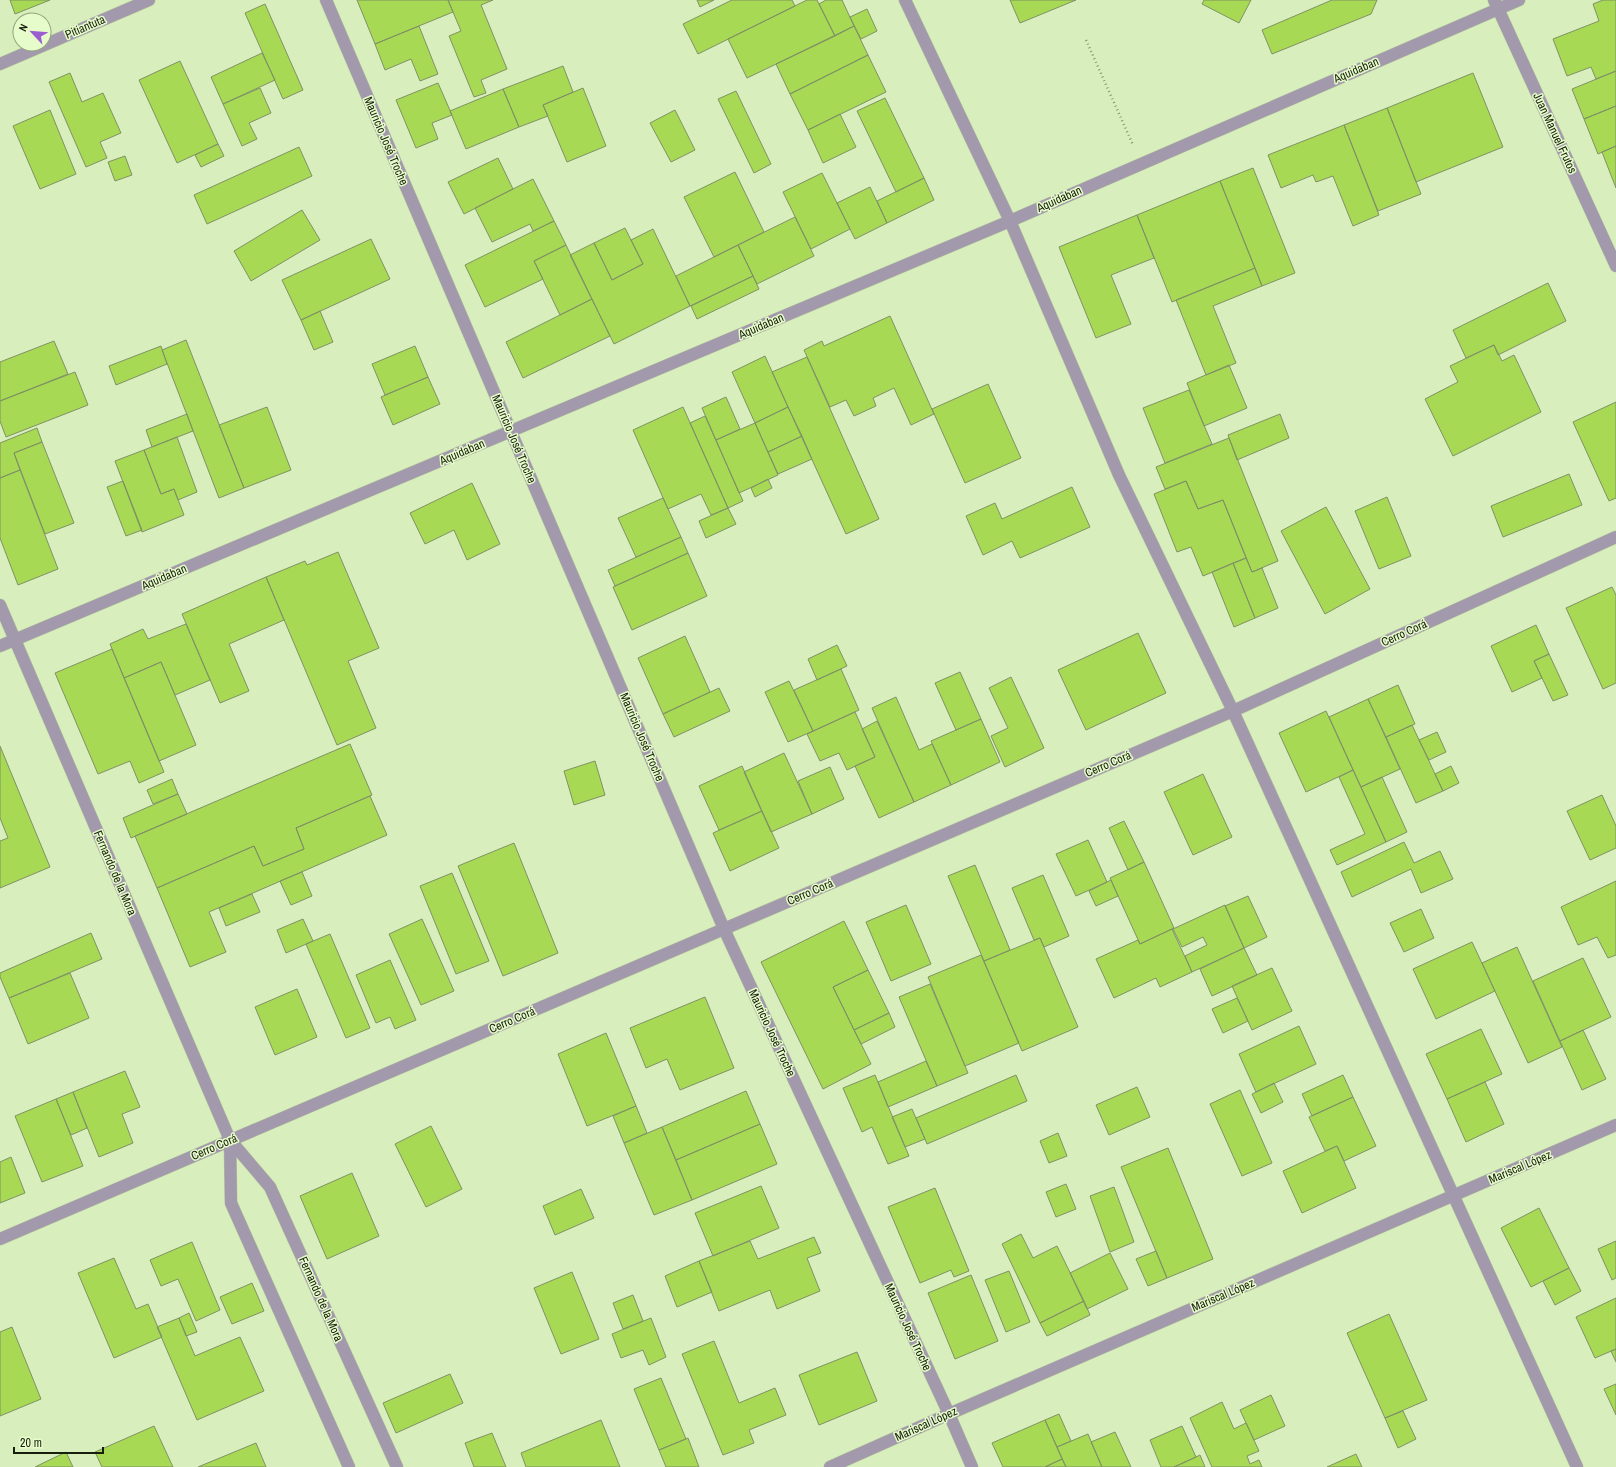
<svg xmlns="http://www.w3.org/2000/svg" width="1616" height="1467" font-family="'Archivo Narrow',sans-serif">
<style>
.building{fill:#a7d954;stroke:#7f9264}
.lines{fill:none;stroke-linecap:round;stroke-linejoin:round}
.minor-casing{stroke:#b6c99d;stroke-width:13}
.path{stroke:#889873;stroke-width:2.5;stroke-dasharray:1 3;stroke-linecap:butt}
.minor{stroke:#a399ad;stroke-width:12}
.labels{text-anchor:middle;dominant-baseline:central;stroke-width:3;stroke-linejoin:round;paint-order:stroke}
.street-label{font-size:12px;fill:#171f0c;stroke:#e6fcca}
</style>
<rect width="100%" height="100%" fill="#d9eebd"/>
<path class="building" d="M10 0H50L15 14Z
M357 0H448L453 12 375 44Z
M448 0H493L481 5 507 69 481 80 486 93 474 97 449 36 461 31Z
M697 0H714L700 7Z
M732 0H792L795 6 698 54 683 24Z
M807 0H817L835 36 747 78 728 39Z
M826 0H842L854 26 835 36 819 4Z
M1010 0H1076L1020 23Z
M1204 0H1251L1239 23 1202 4Z
M1332 0H1377L1371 14 1272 54 1262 30Z
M1603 0H1616V71L1596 79 1591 67 1567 76 1553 39 1599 21 1593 4Z
M265 4 303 90 283 99 245 13Z
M867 9 877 31 861 39 850 17Z
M419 26 438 74 420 81 411 59 385 70 375 44Z
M854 26 868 55 790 94 776 64Z
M262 53 275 80 223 104 211 77Z
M868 55 886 92 808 130 790 94Z
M180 61 218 144 177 163 139 80Z
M563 66 573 92 543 105 548 116 519 127 503 89Z
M1616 71V106L1584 119 1572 89Z
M70 73 82 102 103 93 121 133 100 142 107 158 86 167 49 82Z
M1473 73 1503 147 1416 182 1387 108Z
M438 83 452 115 432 123 438 139 416 148 396 100Z
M260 88 271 113 249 123 257 139 242 146 223 104Z
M583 88 606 146 567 162 543 105Z
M503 89 519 127 466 149 450 111Z
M736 91 771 164 754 173 718 99Z
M885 98 924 178 896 192 857 111Z
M1616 106V146L1598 154 1584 119Z
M1387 108 1421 194 1378 211 1344 125Z
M50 110 76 174 40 189 13 126Z
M675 110 695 150 671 162 650 123Z
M840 114 856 147 823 163 808 130Z
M1344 125 1379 215 1353 226 1333 176 1316 182 1313 175 1281 188 1268 155Z
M218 144 224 156 201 167 195 155Z
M1616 146V188L1602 152Z
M299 147 312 176 207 224 194 195Z
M125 156 132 175 115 181 108 162Z
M498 158 513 189 464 214 448 182Z
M1253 168 1295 273 1262 286 1220 181Z
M735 172 764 232 714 257 684 197Z
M822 173 850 229 811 249 783 192Z
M924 178 934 200 887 223 877 201Z
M533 179 554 221 533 231 530 224 492 242 475 208Z
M1220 181 1255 268 1172 302 1137 215Z
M870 187 887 223 855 239 837 203Z
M302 210 320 240 251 281 234 251Z
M1137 215 1154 258 1111 275 1131 324 1096 338 1059 247Z
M795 217 814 256 757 284 738 245Z
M554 221 566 245 534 261 543 279 485 307 465 265Z
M625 228 643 264 612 280 594 243Z
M653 229 690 306 614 344 570 255 594 243 612 280 643 264 631 240Z
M371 239 390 279 301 320 282 280Z
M566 245 592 299 560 315 534 261Z
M738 245 753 276 690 306 676 276Z
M1255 268 1262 286 1213 306 1236 363 1206 375 1176 300Z
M753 276 759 289 697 319 691 306Z
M1548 283 1566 321 1498 355 1494 345 1466 358 1453 330Z
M592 299 610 336 523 378 506 342Z
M320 311 333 342 314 350 301 320Z
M890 316 934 414 911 425 894 388 873 398 876 406 854 416 846 400 830 407 804 350 822 341 824 346Z
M186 340 244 488 219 498 162 350Z
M54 341 68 374 0 401V362Z
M1494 345 1502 361 1514 355 1541 412 1453 456 1425 399 1458 382 1450 366Z
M161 346 167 364 116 385 109 366Z
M415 346 428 377 385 395 372 364Z
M765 356 788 407 755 423 732 372Z
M807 357 879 519 846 534 772 372Z
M1229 365 1247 408 1204 426 1187 383Z
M75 372 88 405 6 437 0 421V401Z
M428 377 440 404 393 425 381 397Z
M988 384 1021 458 965 483 932 409Z
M1189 390 1212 444 1165 463 1143 408Z
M726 397 740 429 716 440 702 408Z
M1616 402V498L1609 501 1573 422Z
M267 407 291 470 244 488 219 425Z
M683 407 728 508 711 515 701 494 668 509 633 430Z
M788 407 802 436 768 452 755 423Z
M187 414 193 431 152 447 146 430Z
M1280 414 1289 438 1237 460 1228 435Z
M705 416 743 501 728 508 690 423Z
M755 423 778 475 739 493 716 440Z
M37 428 42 442 14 453 20 470 0 478V443Z
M802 436 812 459 778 474 768 452Z
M177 437 197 492 178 500 174 489 161 494 144 450Z
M1229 438 1278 561 1252 572 1223 500 1198 509 1186 481 1165 489 1156 467Z
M42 442 74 523 45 534 14 453Z
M144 450 161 494 174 489 184 515 142 532 115 461Z
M20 470 58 569 18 585 0 538V478Z
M1569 474 1582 505 1503 537 1491 506Z
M768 479 772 488 755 497 751 488Z
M123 481 142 530 126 536 107 487Z
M1186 481 1198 509 1223 500 1246 558 1203 576 1191 547 1177 552 1154 494Z
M472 483 500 544 467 560 454 530 425 544 410 513Z
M1072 487 1090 527 1020 558 1012 541 983 555 966 516 995 503 1002 519Z
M1387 497 1411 556 1379 569 1355 511Z
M663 498 681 537 636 557 618 518Z
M1326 507 1370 589 1325 614 1281 531Z
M728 508 736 524 706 538 699 521Z
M681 537 688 553 615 586 608 570Z
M338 552 379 648 348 661 376 728 337 745 266 577 305 561 307 565Z
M688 553 707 596 632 630 613 587Z
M1246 558 1252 572 1262 568 1278 608 1255 618 1233 563Z
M1233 563 1255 618 1234 627 1212 572Z
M266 577 284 620 229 644 249 691 220 703 182 614Z
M1612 587 1616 595V683L1603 689 1566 608Z
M186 624 210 680 175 695 161 662 124 678 110 644 143 629 148 639Z
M1536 625 1549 654 1534 661 1542 678 1512 692 1491 646Z
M1138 633 1166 693 1086 730 1058 670Z
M685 636 710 692 663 714 638 658Z
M837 645 847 666 817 680 808 659Z
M112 649 164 772 139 783 130 761 98 774 55 673Z
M1549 654 1568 695 1553 701 1534 661Z
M161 662 196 745 159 761 124 678Z
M841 669 859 710 813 731 794 690Z
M960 672 981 719 956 730 935 683Z
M1011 677 1044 748 1005 767 991 736 1008 728 989 688Z
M789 681 813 731 788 742 765 692Z
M1398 685 1415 724 1386 737 1368 699Z
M719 688 730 711 674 737 663 714Z
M896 697 919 750 932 744 951 785 914 802 872 708Z
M1368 699 1400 769 1361 787 1329 717Z
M1326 711 1353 770 1306 792 1279 733Z
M855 712 875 757 847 770 839 753 820 761 807 734Z
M981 719 1000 762 951 785 931 741Z
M877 721 914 802 879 818 855 766 875 757 862 729Z
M1412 725 1443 791 1416 803 1386 737Z
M1437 732 1446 752 1429 760 1419 740Z
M350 744 372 795 296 828 304 849 263 866 254 846 157 888 135 836Z
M0 746 50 867 0 888V841L8 838 0 818Z
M784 753 812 814 771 832 744 772Z
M595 761 605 795 574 805 564 771Z
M742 766 762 811 719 830 699 786Z
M1451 766 1459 783 1443 791 1435 774Z
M830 767 844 799 812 814 798 781Z
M1353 770 1386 842 1337 865 1330 850 1365 834 1339 777Z
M1203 774 1232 837 1193 855 1164 792Z
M1382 777 1407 832 1386 842 1361 787Z
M172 779 178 794 153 804 147 790Z
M178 794 187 814 131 838 123 818Z
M1602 795 1616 826V848L1590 860 1567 811Z
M370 796 387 835 209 912 226 952 190 967 157 888 254 846 263 866 304 849 296 828Z
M762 811 779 848 730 871 713 833Z
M1124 821 1144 862 1128 870 1109 828Z
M1088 840 1107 882 1076 896 1056 854Z
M1404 842 1414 863 1440 851 1453 879 1421 893 1411 869 1352 897 1341 872Z
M514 843 558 953 503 976 458 866Z
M1144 862 1174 928 1140 944 1110 878Z
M975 865 1010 950 984 961 948 876Z
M302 872 312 896 291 905 280 881Z
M452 873 489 961 456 974 420 886Z
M1043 875 1069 936 1044 947 1040 938 1034 940 1012 888Z
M1111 880 1118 896 1096 906 1089 891Z
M1616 881V955L1608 958 1597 937 1578 945 1561 907Z
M252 894 260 912 226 926 219 908Z
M1248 896 1267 937 1244 948 1225 906Z
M906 905 931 964 891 981 866 922Z
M1225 905 1244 948 1192 972 1185 956 1207 945 1203 937 1182 947 1173 929Z
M1421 909 1434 938 1404 952 1390 923Z
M303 919 313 941 286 953 277 930Z
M422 919 454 991 421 1005 389 934Z
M844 921 868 970 833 987 871 1064 823 1089 761 962Z
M1172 929 1192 972 1160 987 1156 978 1114 998 1096 959 1138 940 1140 944Z
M91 933 102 959 9 998 0 977V973Z
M330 934 370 1028 346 1038 306 944Z
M1040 938 1078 1027 1022 1051 984 961Z
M1472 942 1495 991 1436 1019 1413 969Z
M1517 947 1562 1047 1528 1063 1482 963Z
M1244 948 1257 975 1212 996 1200 969Z
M981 955 1019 1043 965 1066 928 977Z
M1583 958 1611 1017 1560 1041 1533 981Z
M390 960 416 1020 395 1029 390 1017 376 1023 356 975Z
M1272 968 1292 1011 1252 1030 1232 986Z
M868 970 889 1013 854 1030 833 987Z
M70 973 89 1018 28 1044 9 998Z
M930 984 968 1073 937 1086 899 997Z
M297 989 317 1037 275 1055 255 1007Z
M705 997 734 1068 680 1090 667 1059 646 1068 630 1028Z
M1237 998 1248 1021 1223 1033 1212 1009Z
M889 1013 895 1027 861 1044 854 1030Z
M1299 1026 1316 1064 1256 1092 1239 1054Z
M1481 1029 1502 1074 1447 1099 1426 1054Z
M1583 1030 1606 1079 1582 1090 1560 1041Z
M606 1033 636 1106 587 1126 558 1054Z
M926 1061 937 1086 888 1107 878 1082Z
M125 1071 140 1107 122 1114 133 1143 99 1157 73 1092Z
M875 1075 909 1156 888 1164 872 1127 862 1132 843 1088Z
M1016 1075 1027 1101 927 1144 916 1118Z
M1343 1075 1353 1097 1312 1116 1302 1094Z
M1485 1082 1504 1124 1466 1142 1447 1099Z
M1274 1083 1283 1102 1261 1113 1252 1094Z
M1137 1087 1150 1117 1109 1135 1096 1105Z
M1240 1090 1272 1163 1242 1176 1210 1104Z
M746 1091 760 1124 676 1160 662 1127Z
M73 1092 87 1128 71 1135 56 1099Z
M1353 1097 1376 1146 1344 1161 1337 1146 1325 1151 1309 1117Z
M56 1099 83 1166 42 1182 15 1116Z
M636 1106 647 1133 624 1143 613 1116Z
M912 1109 925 1139 905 1147 892 1117Z
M760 1124 777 1164 692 1200 676 1160Z
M431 1126 462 1189 426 1207 395 1144Z
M662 1127 692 1200 654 1215 624 1143Z
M1058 1133 1067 1156 1049 1163 1040 1141Z
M1337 1146 1356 1188 1302 1213 1283 1171Z
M1168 1148 1213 1259 1167 1278 1121 1167Z
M11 1157 25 1193 0 1203V1162Z
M352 1173 379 1236 327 1259 300 1196Z
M1066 1184 1076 1209 1056 1217 1046 1192Z
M761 1186 779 1228 713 1256 695 1213Z
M1114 1187 1134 1242 1110 1252 1090 1196Z
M935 1188 969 1271 954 1277 951 1270 920 1283 888 1207Z
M581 1189 594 1218 555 1235 543 1206Z
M1539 1208 1569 1268 1531 1287 1501 1228Z
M1021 1234 1033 1258 1057 1246 1084 1301 1040 1323 1002 1244Z
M814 1237 821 1253 807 1258 820 1291 777 1309 770 1290 719 1311 699 1261 750 1241 758 1259Z
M1616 1241V1278L1612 1280 1598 1249Z
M192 1242 220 1310 196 1321 178 1279 161 1286 150 1260Z
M1156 1251 1167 1278 1148 1286 1136 1259Z
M1110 1253 1128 1289 1087 1309 1070 1273Z
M114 1258 136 1309 148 1304 162 1337 114 1358 78 1273Z
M699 1261 712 1292 677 1307 665 1276Z
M1569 1268 1581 1291 1555 1305 1543 1281Z
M1009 1271 1030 1322 1006 1332 985 1280Z
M572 1272 599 1339 561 1354 534 1288Z
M971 1275 998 1341 955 1359 928 1293Z
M252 1283 264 1311 232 1324 220 1297Z
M633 1295 643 1321 623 1329 613 1303Z
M1616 1298V1349L1595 1358 1576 1317Z
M1084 1301 1090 1315 1047 1336 1040 1323Z
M189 1313 197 1332 186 1336 179 1318Z
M1389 1314 1427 1400 1385 1418 1347 1333Z
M179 1318 195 1356 240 1337 264 1391 197 1420 157 1327Z
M651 1318 666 1357 649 1365 643 1350 621 1358 612 1334Z
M12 1327 41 1399 0 1416V1332Z
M714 1341 739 1403 775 1388 786 1415 749 1430 754 1443 723 1455 682 1354Z
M1616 1349V1362L1611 1351Z
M857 1352 877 1401 819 1425 799 1375Z
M450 1374 463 1403 396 1433 383 1403Z
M661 1378 686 1439 659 1450 634 1389Z
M1616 1384V1415L1604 1389Z
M1271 1395 1285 1426 1254 1440 1240 1410Z
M1222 1402 1234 1429 1246 1423 1259 1451 1247 1456 1250 1464 1259 1460 1262 1467H1212L1190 1418Z
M1403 1411 1416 1439 1398 1448 1385 1418Z
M1059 1414 1071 1441 1057 1447 1045 1420Z
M601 1420 620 1467H526L521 1453Z
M1045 1420 1062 1459 1045 1467H1003L992 1443Z
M154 1426 173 1467H102L95 1452Z
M1182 1426 1196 1457 1174 1467H1161L1150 1440Z
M1115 1432 1131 1467H1102L1091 1442Z
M492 1433 506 1467H474L465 1443Z
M1088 1434 1102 1467H1066L1057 1447Z
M688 1438 699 1467H666L659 1450Z
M256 1443 266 1467H198Z
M66 1452 73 1467H35Z
M1356 1454 1362 1467H1327Z
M1200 1455 1205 1467H1174L1196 1457Z
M1062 1459 1066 1467H1045Z"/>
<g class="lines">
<defs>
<path id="minor" d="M326 0 724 929 949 1414 972 1467
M905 0 1010 221 1119 475 1233 711 1577 1467
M1494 0 1616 266
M0 64 149 0
M0 605 230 1140 270 1187 397 1467
M0 646 1010 221 1519 0
M230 1140 231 1203 349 1467
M0 1239 1233 711 1616 537
M830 1467 949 1414 1616 1125"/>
</defs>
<use href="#minor" class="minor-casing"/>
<path class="path" d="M1086 40 1133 145"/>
<use href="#minor" class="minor"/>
</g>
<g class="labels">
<g class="street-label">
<text transform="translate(85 27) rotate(-23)">Pitiantuta</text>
<text transform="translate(1356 70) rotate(-23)">Aquidaban</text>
<text transform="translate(1555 133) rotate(65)">Juan Manuel Frutos</text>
<text transform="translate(386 141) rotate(67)">Mauricio José Troche</text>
<text transform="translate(1059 199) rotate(-24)">Aquidaban</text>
<text transform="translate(761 326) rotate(-23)">Aquidaban</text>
<text transform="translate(514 439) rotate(67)">Mauricio José Troche</text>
<text transform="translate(462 452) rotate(-23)">Aquidaban</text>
<text transform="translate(164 577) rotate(-23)">Aquidaban</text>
<text transform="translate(1404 633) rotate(-24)">Cerro Corá</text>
<text transform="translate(642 737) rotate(67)">Mauricio José Troche</text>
<text transform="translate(1108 764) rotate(-23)">Cerro Corá</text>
<text transform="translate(115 873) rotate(67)">Fernando de la Mora</text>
<text transform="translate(810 892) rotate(-23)">Cerro Corá</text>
<text transform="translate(512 1020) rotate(-23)">Cerro Corá</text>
<text transform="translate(772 1033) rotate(65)">Mauricio José Troche</text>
<text transform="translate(214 1147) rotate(-23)">Cerro Corá</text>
<text transform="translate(1520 1167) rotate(-23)">Mariscal López</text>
<text transform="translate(1223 1295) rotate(-23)">Mariscal López</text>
<text transform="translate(321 1299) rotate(66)">Fernando de la Mora</text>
<text transform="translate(908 1327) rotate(65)">Mauricio José Troche</text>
<text transform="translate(926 1424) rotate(-24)">Mariscal López</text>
</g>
</g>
<g transform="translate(32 32) rotate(296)"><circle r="19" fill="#e6fcca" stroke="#93a47e"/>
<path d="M0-3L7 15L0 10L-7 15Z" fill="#9c5cd2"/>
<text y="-6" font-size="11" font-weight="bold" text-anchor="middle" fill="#171f0c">N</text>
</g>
<path d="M14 1447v6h89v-6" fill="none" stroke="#171f0c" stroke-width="2"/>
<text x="20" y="1447" font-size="12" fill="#171f0c" stroke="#e6fcca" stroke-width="3" paint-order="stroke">20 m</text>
</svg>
